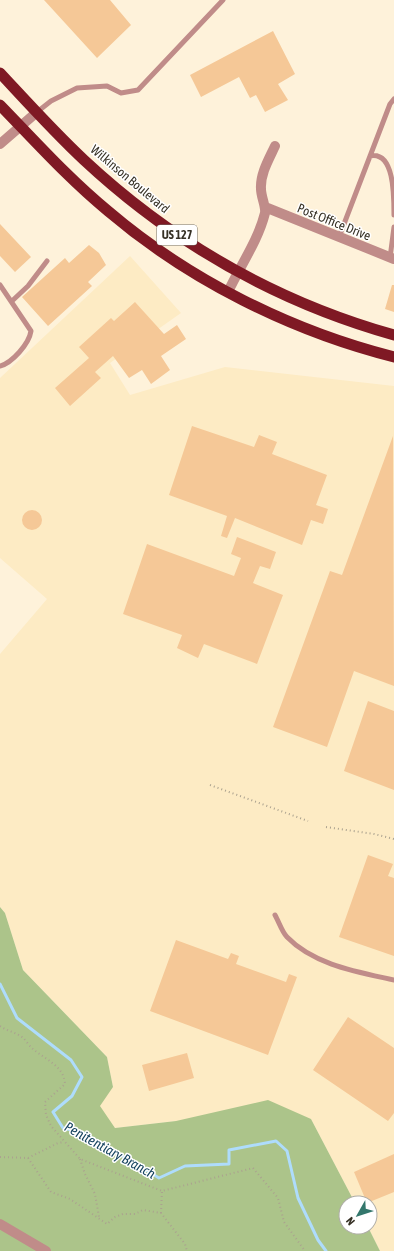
<svg xmlns="http://www.w3.org/2000/svg" width="394" height="1251" font-family="'Asap Condensed',sans-serif">
<style>
.built{fill:#fdebc4}
.forest{fill:#acc48a}
.lines{fill:none;stroke-linecap:round;stroke-linejoin:round}
.stream{stroke:#aedcfc;stroke-width:3}
.building{fill:#f5c897}
.path{stroke:#aba28f;stroke-width:2;stroke-dasharray:1 3;stroke-linecap:butt}
.service{stroke:#c08c89;stroke-width:5}
.minor{stroke:#c08c89;stroke-width:10}
.trunk{stroke:#7f1924;stroke-width:11}
.labels{text-anchor:middle;dominant-baseline:central;stroke-width:3;stroke-linejoin:round;paint-order:stroke}
.shield{fill:#fff;stroke:#726f66;stroke-width:1}
.shield-label{font-size:12px;font-weight:bold;fill:#363125}
.street-label{font-size:13px;fill:#363125;stroke:#fff}
.water-label{font-size:14px;font-style:italic;fill:#184560;stroke:#fff}
</style>
<rect width="100%" height="100%" fill="#fef2da"/>
<path class="built" d="M130 256 181 313 110 363 130 395 225 367 394 386V1251H380L368 1227H370V1203H355L311 1119 176 1121 115 1128 99 1106 113 1087 107 1057 23 970 5 913 0 907V654L47 599 0 558V378Z"/>
<path class="forest" d="M0 907 5 913 23 970 107 1057 113 1087 100 1106 115 1128 176 1121 268 1100 311 1119 355 1203H346V1227H368L380 1251H0Z"/>
<g class="lines">
<path class="stream" d="M0 984 17 1018 71 1060 82 1077 72 1096 53 1112 63 1128 84 1133 159 1178 185 1166 229 1164V1150L276 1141 287 1151 298 1198 318 1240 326 1251"/>
</g>
<path class="building" d="M44 0H110L131 25 97 58Z
M273 31 295 74 278 84 288 100 265 112 256 95 250 98 239 77 201 97 190 75Z
M0 224 31 257 15 272 0 256Z
M89 245 99 253 106 265 88 282 92 286 48 326 22 297 65 258 69 263Z
M392 285H394V312L385 309Z
M135 302 164 334 177 325 186 339 161 356 170 370 151 384 142 370 129 378 113 356 95 372 101 378 70 406 55 388 89 358 79 347 111 318 114 321Z
M192 426 254 447 259 435 277 442 272 454 327 475 316 505 328 509 323 524 311 520 302 545 235 518 227 538 221 536 227 516 169 495Z
M393 436 394 686 354 671 327 747 273 727 330 571 342 575Z
M22 520a10 10 0 1 1 20 0a10 10 0 1 1-20 0Z
M237 537 276 552 270 569 260 566 253 583 283 595 257 664 204 644 198 658 177 648 182 635 123 614 147 544 234 576 241 558 231 554Z
M368 701 394 711V790L344 771Z
M368 855 393 864 388 876 394 878V956L339 937Z
M176 940 228 959 231 953 239 956 236 964 286 982 289 974 297 977 268 1055 150 1011Z
M348 1017 394 1048V1113L388 1121 313 1070Z
M187 1053 194 1078 149 1091 142 1065Z
M394 1154V1192L367 1203 354 1172Z"/>
<g class="lines">
<path class="path" d="M210 785 308 821
M326 827 374 834 394 839
M0 1026C7 1031 15 1032 22 1037 26 1040 29 1046 33 1049 46 1060 64 1066 65 1084L45 1102 46 1115 51 1126 80 1159 162 1191 253 1168 278 1198 284 1222 305 1251
M0 1157 28 1158 51 1192 70 1199 107 1224 115 1217 123 1214H135L143 1210 161 1213 185 1244 187 1251
M28 1158 58 1143 64 1142
M80 1159 85 1174 95 1194 99 1217
M161 1213 162 1191"/>
<path class="service" d="M37 112 51 101 77 88 107 86 121 93 138 90 223 0
M370 156C394 151 394 194 394 215
M339 237 390 104 394 99
M390 258 394 227
M0 285 31 331C29 344 12 363 0 366
M12 301 28 286 47 261
M275 915C279 922 282 932 287 937 314 965 358 972 394 980"/>
<path class="minor" d="M0 144 37 112
M265 207 394 259
M228 292C240 266 258 241 265 213 266 206 261 197 261 189 260 174 269 159 275 146
M0 1224 46 1251"/>
<path class="trunk" d="M0 73C28 103 55 133 84 160 173 243 277 302 394 335
M0 105C35 141 69 179 108 211 189 280 291 331 394 357"/>
</g>
<g class="labels">
<rect class="shield" x="157" y="225" width="40" height="20" rx="3"/>
<g class="shield-label">
<text x="177" y="235">US 127</text>
</g>
<g class="street-label">
<text transform="translate(130 179) rotate(40)">Wilkinson Boulevard</text>
<text transform="translate(334 222) rotate(22)">Post Office Drive</text>
</g>
<g class="water-label">
<text transform="translate(110 1150) rotate(29)">Penitentiary Branch</text>
</g>
</g>
<g transform="translate(358 1215) rotate(231)"><circle r="19" fill="#ffffff" stroke="#afada8"/>
<path d="M0-3L7 15L0 10L-7 15Z" fill="#33776c"/>
<text y="-6" font-size="11" font-weight="bold" text-anchor="middle" fill="#363125">N</text>
</g>
</svg>
